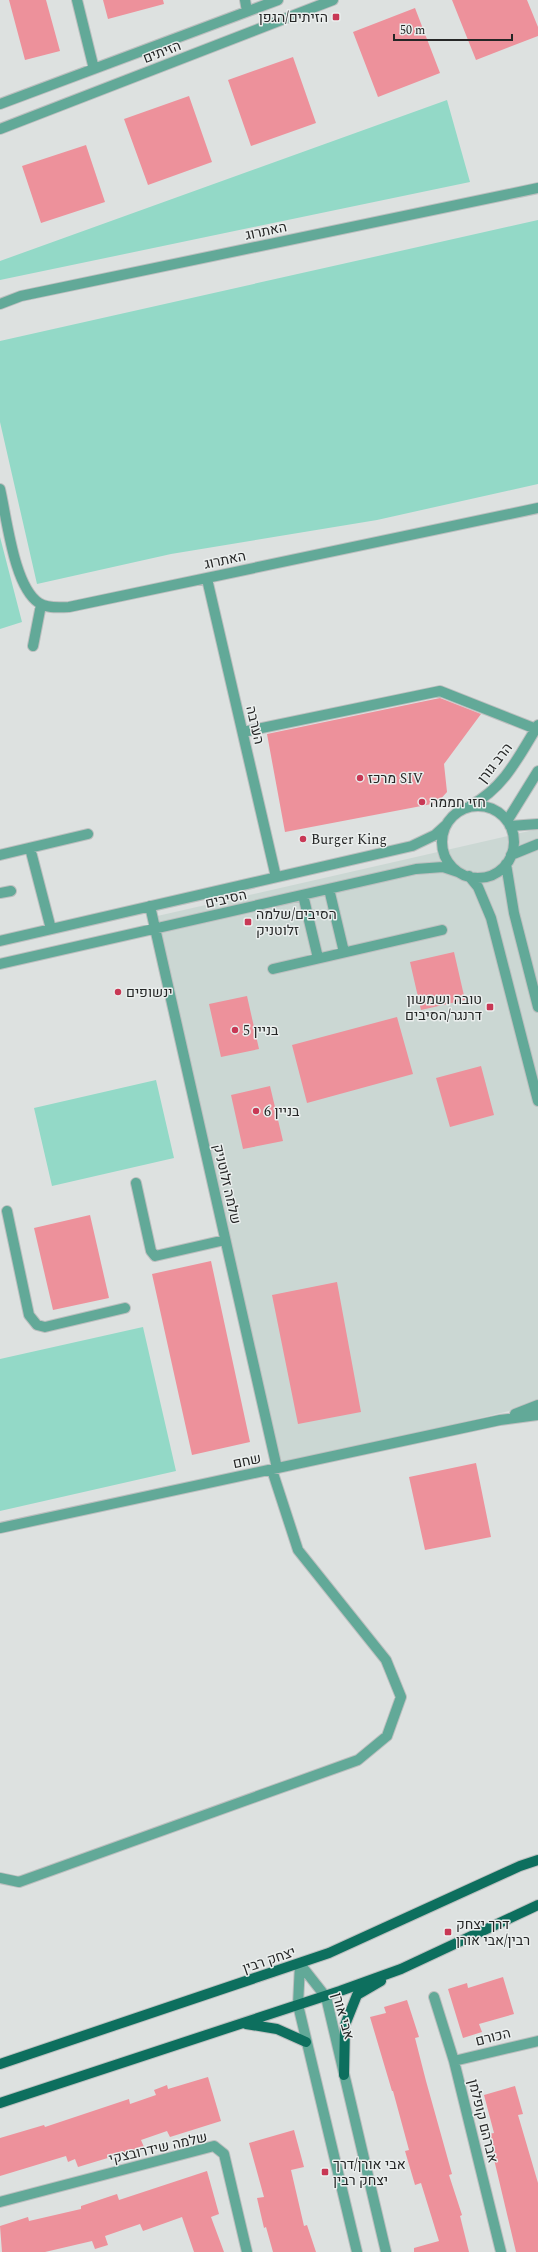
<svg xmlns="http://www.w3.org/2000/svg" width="538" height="2252" font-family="Spectral,Heebo,serif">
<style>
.built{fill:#cbd7d3}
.green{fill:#93d9c7}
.building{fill:#ed919b}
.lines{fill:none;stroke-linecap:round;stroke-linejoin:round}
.minor-casing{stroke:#bcbfbf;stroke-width:12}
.major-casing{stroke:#bcbfbf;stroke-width:12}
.minor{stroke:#62a998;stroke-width:10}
.major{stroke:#0d6f5e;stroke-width:10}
.poi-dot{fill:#c83855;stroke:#eaeeed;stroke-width:1.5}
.labels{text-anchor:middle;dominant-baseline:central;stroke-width:3;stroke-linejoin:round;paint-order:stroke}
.poi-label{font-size:14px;fill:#252626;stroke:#eaeeed;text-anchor:start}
.street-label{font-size:14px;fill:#252626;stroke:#eaeeed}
</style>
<rect width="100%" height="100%" fill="#dde1e0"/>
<path class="built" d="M538 829V1404L277 1468 153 917Z"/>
<path class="green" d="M447 100 470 182 0 280V261Z
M538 220V484L377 520 171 554 37 584 0 422V341Z
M0 537 22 622 0 629Z
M156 1080 174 1158 52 1186 34 1108Z
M143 1327 176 1471 0 1511V1359Z"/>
<path class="building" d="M9 0H46L60 51 25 60Z
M103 0H163L164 4 108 19Z
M452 0H527L538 27V36L476 60Z
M415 8 440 73 378 97 353 32Z
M293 57 316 123 251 146 228 80Z
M189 96 212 162 148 185 124 119Z
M86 145 105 202 41 223 22 166Z
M440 698 481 714 444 764 447 792 437 803 285 832 267 734Z
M454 952 465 1000 421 1010 410 962Z
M247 996 259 1049 221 1057 209 1004Z
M397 1017 413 1074 307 1103 292 1045Z
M481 1066 494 1115 450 1127 436 1078Z
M270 1086 283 1141 243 1149 231 1095Z
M90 1215 109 1298 53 1310 34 1228Z
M211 1261 250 1442 192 1455 152 1274Z
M337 1282 361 1412 298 1424 272 1295Z
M476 1463 491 1537 425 1550 409 1477Z
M503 1977 514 2014 479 2024 482 2032 463 2038 448 1989 467 1983 468 1988Z
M407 2000 419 2037 415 2038 426 2081 452 2174 449 2175 462 2215 460 2216 469 2252H414V2248L439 2241 421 2183 415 2185 405 2151 409 2150 393 2091H392L370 2017 386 2013 384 2007Z
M208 2077 221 2121 170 2137 167 2131 141 2140 144 2147 78 2167 75 2159 68 2162 66 2156 0 2176V2138L44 2125 45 2127 129 2099 130 2104 156 2095 154 2090 167 2085 168 2089Z
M515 2086 523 2114 518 2115 538 2183V2252H516L488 2134 494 2133 484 2095Z
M294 2130 304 2167 291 2170 304 2226 307 2225 316 2252H273L266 2227 264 2228 257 2198 264 2197 249 2143Z
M207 2171 219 2214 211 2217 224 2252H194L182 2217 143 2231 140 2224 105 2236 108 2245 95 2249 92 2241 45 2252H2L0 2226 28 2217 29 2221 81 2209V2206L117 2194 119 2200Z"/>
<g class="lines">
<defs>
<path id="minor" d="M77 0 94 69
M245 0 247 11
M0 104 278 0
M0 129 333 0
M0 304 21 296 538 188
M0 489C7 519 14 587 39 603 48 609 60 607 69 607L538 508
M207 579 276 877
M33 646 41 605
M243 732 440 691 536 729
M471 805C504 788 519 756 538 725
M442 842a36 36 0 1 1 72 0a36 36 0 1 1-72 0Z
M507 821 538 771
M510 826 538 824
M30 848 51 929
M0 855 88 834
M511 855 538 844
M506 864 514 913 538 1007
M469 876 478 887 491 918 538 1101
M329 889 344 952
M0 893 11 891
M303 895 318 958
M150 906 277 1468
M0 941 412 846 435 835 446 825
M0 964 416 869 443 867 458 872
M273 969 442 930
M136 1183 151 1251 155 1256 225 1240
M7 1211 29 1315 37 1325 45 1327 125 1308
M515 1414 538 1405
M0 1528 500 1420 538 1415
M0 1878 19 1882 358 1760 387 1736 401 1697 386 1660 298 1550 272 1470
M300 1964 326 1997 386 2252
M300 1964 298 2005 357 2252
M434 1997 454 2061 501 2252
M454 2061 538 2041
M0 2202 214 2146 224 2154 247 2252"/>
<path id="major" d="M246 2024 277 2029 306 2042
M0 2064 329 1953 520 1866 538 1860
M344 2075 345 2025 357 1995 381 1981
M0 2103 340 1991 401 1969 538 1905"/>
</defs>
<use href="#minor" class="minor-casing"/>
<use href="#major" class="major-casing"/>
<use href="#minor" class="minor"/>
<use href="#major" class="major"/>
</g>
<g class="poi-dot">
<rect x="332" y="13" width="8" height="8" rx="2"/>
<circle cx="360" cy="778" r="4"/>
<circle cx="422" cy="802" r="4"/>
<circle cx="303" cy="839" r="4"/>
<rect x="244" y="918" width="8" height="8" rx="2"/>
<circle cx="118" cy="992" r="4"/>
<rect x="486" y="1003" width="8" height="8" rx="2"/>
<circle cx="235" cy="1030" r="4"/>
<circle cx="256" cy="1111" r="4"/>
<rect x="444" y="1928" width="8" height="8" rx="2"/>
<rect x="321" y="2168" width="8" height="8" rx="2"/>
</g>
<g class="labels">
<g class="poi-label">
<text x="328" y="17" text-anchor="end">הזיתים/הגפן</text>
<text x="368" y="778">מרכז SIV</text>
<text x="430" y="802">חזי חממה</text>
<text x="311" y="839">Burger King</text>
<text x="256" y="914">הסיבים/שלמה<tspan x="256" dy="16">זלוטניק</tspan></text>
<text x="126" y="992">ינשופים</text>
<text x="482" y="999" text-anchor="end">טובה ושמשון<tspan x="482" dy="16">דרנגר/הסיבים</tspan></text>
<text x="243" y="1030">בניין 5</text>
<text x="264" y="1111">בניין 6</text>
<text x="456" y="1924">דרך יצחק<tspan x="456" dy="16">רבין/אבי אורן</tspan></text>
<text x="333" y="2164">אבי אורן/דרך<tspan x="333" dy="16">יצחק רבין</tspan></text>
</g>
<g class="street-label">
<text transform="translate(162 52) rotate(-21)">הזיתים</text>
<text transform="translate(266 231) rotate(-12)">האתרוג</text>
<text transform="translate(225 560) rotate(-12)">האתרוג</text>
<text transform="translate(255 725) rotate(77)">הערבה</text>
<text transform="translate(495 763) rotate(-52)">הרב גורן</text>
<text transform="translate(226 899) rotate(-13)">הסיבים</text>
<text transform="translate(227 1184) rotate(77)">שלמה זלוטניק</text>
<text transform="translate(247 1461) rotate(-12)">שחם</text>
<text transform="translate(269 1960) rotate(-19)">יצחק רבין</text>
<text transform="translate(343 2016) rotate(74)">אבי אורן</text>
<text transform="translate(493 2037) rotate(-14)">הכורם</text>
<text transform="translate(483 2121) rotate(76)">אברהם קופלמן</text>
<text transform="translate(158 2148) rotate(-13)">שלמה שידרובצקי</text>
</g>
</g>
<path d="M394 34v6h118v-6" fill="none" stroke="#252626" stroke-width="2"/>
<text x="400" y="34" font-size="12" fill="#252626" stroke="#eaeeed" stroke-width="3" paint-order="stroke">50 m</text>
</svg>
